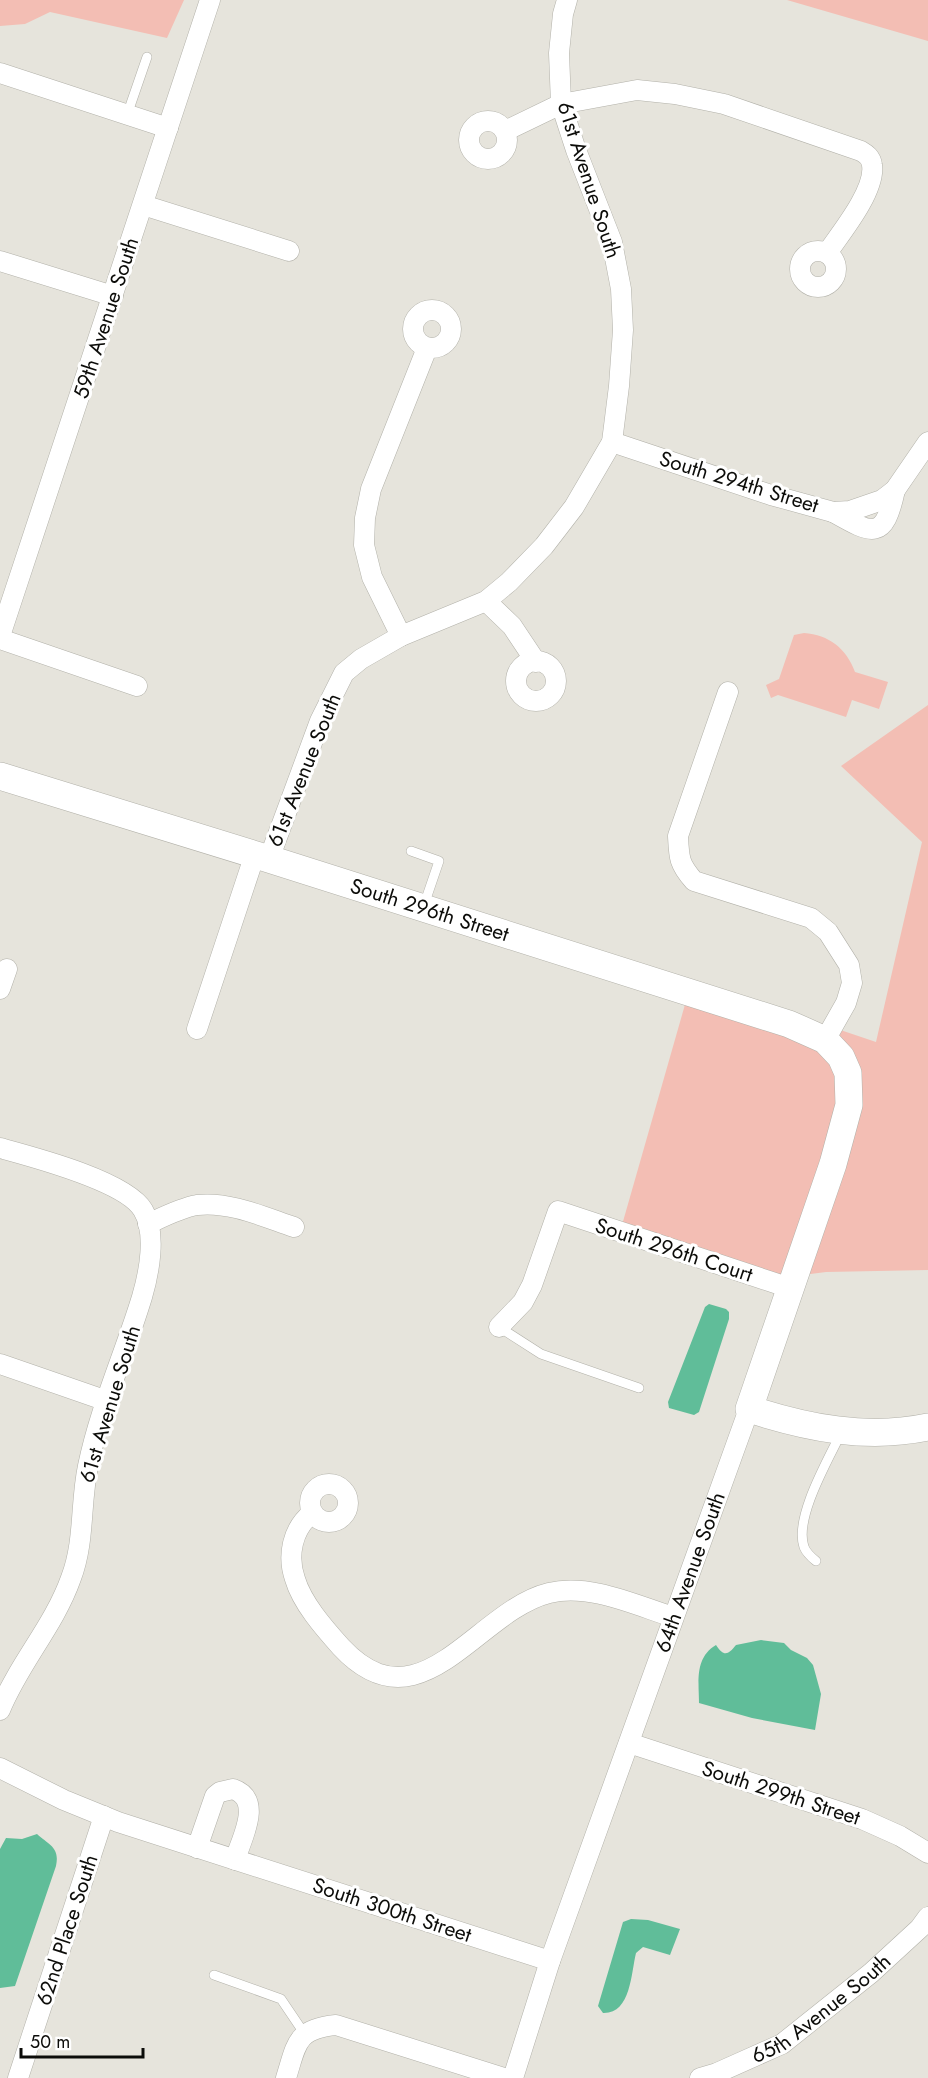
<svg xmlns="http://www.w3.org/2000/svg" width="928" height="2078" font-family="Jost,sans-serif">
<style>
.green{fill:#f3beb4}
.water{fill:#60bd99}
.lines{fill:none;stroke-linecap:round;stroke-linejoin:round}
.lane-casing{stroke:#b2b1a9;stroke-width:10}
.street-casing{stroke:#b2b1a9;stroke-width:21}
.secondary-casing{stroke:#b2b1a9;stroke-width:28}
.lane{stroke:#fff;stroke-width:9}
.street{stroke:#fff;stroke-width:20}
.secondary{stroke:#fff;stroke-width:27}
.labels{text-anchor:middle;dominant-baseline:central;stroke-width:6;stroke-linejoin:round;paint-order:stroke}
.street-label{font-size:21px;fill:#0c0c09;stroke:#fff}
</style>
<rect width="100%" height="100%" fill="#e6e4dc"/>
<path class="green" d="M0 0H184L167 38 50 12 25 24 0 26Z
M787 0H928V41Z
M804 633C829 635 846 648 855 672L888 682 879 709 852 700 846 717 778 695 771 698 766 685 779 679 794 635Z
M928 705V1270L826 1272 795 1276 790 1288 620 1232 692 980 876 1042 922 842 841 766Z"/>
<path class="water" d="M709 1304 726 1309 729 1312V1319L699 1412 694 1415 669 1408 668 1402 705 1307Z
M761 1640 784 1643 791 1650 807 1658 813 1665 821 1694 815 1730 752 1718 699 1703C699 1683 694 1658 716 1645 724 1657 728 1655 736 1645Z
M37 1834C49 1845 60 1847 56 1866L15 1986 0 1988V1849L6 1838 22 1839Z
M631 1919 648 1920 680 1929 670 1955 643 1947 636 1953C631 1973 631 2014 603 2013L598 2006 623 1922Z"/>
<g class="lines">
<defs>
<path id="lane" d="M127 115 147 57
M411 851 439 861 424 905
M499 1327 541 1354 639 1388
M816 1561C811 1557 806 1552 804 1547 794 1518 828 1460 841 1433
M214 1975 281 1999 304 2033"/>
<g id="street">
<path d="M0 73 168 128"/>
<circle cx="488" cy="140" r="19"/>
<path d="M505 131 561 104 637 90 675 94 724 104 861 151C866 154 871 157 872 165 876 190 841 233 827 253"/>
<path d="M143 205 289 251"/>
<circle cx="818" cy="269" r="18"/>
<path d="M0 261 113 296"/>
<circle cx="432" cy="329" r="19"/>
<path d="M612 442 771 495 833 512 850 511 882 500 895 490 928 442"/>
<path d="M833 512C872 534 884 542 895 490"/>
<path d="M486 601 512 626 536 662"/>
<path d="M0 636 210 0"/>
<path d="M401 636 372 577 364 545 365 518 371 489 427 348"/>
<path d="M0 639 137 686"/>
<circle cx="536" cy="681" r="20"/>
<path d="M728 692 678 836C679 858 679 864 694 881L811 918 828 932 849 965 852 983 846 1003 825 1040"/>
<path d="M269 859 320 721 344 673 361 659 401 636 486 601 509 582 544 546 574 507 612 442 619 386 623 330 621 289 612 242 576 150 561 104 559 53 563 14 567 0"/>
<path d="M0 989 7 969"/>
<path d="M197 1029 255 854"/>
<path d="M0 1148C33 1157 126 1181 143 1210 157 1233 149 1273 142 1297 125 1353 100 1408 88 1466 80 1504 85 1541 71 1578 54 1626 19 1663 0 1710"/>
<path d="M148 1224C163 1217 180 1208 197 1205 229 1201 264 1217 294 1227"/>
<path d="M499 1327 523 1302 532 1285 558 1211 790 1288"/>
<path d="M0 1364 107 1401"/>
<circle cx="329" cy="1503" r="19"/>
<path d="M312 1513C292 1529 287 1556 295 1579 302 1603 324 1628 341 1647 420 1732 476 1611 549 1593 589 1583 635 1605 673 1617"/>
<path d="M629 1743 862 1819 900 1836 928 1853"/>
<path d="M0 1768 64 1800 118 1822 550 1961"/>
<path d="M197 1848 215 1796 220 1792 233 1789C264 1800 241 1839 235 1860"/>
<path d="M18 2078 104 1816"/>
<path d="M286 2078C297 2043 296 2029 336 2025L504 2078"/>
<path id="s1" d="M513 2078 550 1961 749 1409"/>
<path id="s2" d="M700 2078 717 2073 782 2044 871 1973 920 1928 928 1917"/>
</g>
<g id="secondary">
<path id="s3" d="M0 776 269 859 789 1024 825 1040 841 1057 848 1073 849 1105 833 1164 749 1409C808 1428 867 1440 928 1427"/>
</g>
</defs>
<use href="#lane" class="lane-casing"/>
<use href="#street" class="street-casing"/>
<use href="#secondary" class="secondary-casing"/>
<use href="#lane" class="lane"/>
<use href="#street" class="street"/>
<use href="#secondary" class="secondary"/>
</g>
<g class="labels">
<g class="street-label">
<text transform="translate(589 180) rotate(72)">61st Avenue South</text>
<text transform="translate(106 318) rotate(-72)">59th Avenue South</text>
<text transform="translate(739 482) rotate(17)">South 294th Street</text>
<text transform="translate(304 770) rotate(-68)">61st Avenue South</text>
<text stroke="none"><textPath href="#s3" startOffset="450">South 296th Street</textPath></text>
<text transform="translate(674 1250) rotate(18)">South 296th Court</text>
<text transform="translate(110 1404) rotate(-73)">61st Avenue South</text>
<text stroke="none"><textPath href="#s1" startOffset="536">64th Avenue South</textPath></text>
<text transform="translate(781 1793) rotate(18)">South 299th Street</text>
<text transform="translate(392 1910) rotate(18)">South 300th Street</text>
<text transform="translate(67 1930) rotate(-72)">62nd Place South</text>
<text stroke="none"><textPath href="#s2" startOffset="141">65th Avenue South</textPath></text>
</g>
</g>
<path d="M21 2048v9h122v-9" fill="none" stroke="#0c0c09" stroke-width="3"/>
<text x="30" y="2048" font-size="18" fill="#0c0c09" stroke="#ffffff" stroke-width="4.5" paint-order="stroke">50 m</text>
</svg>
